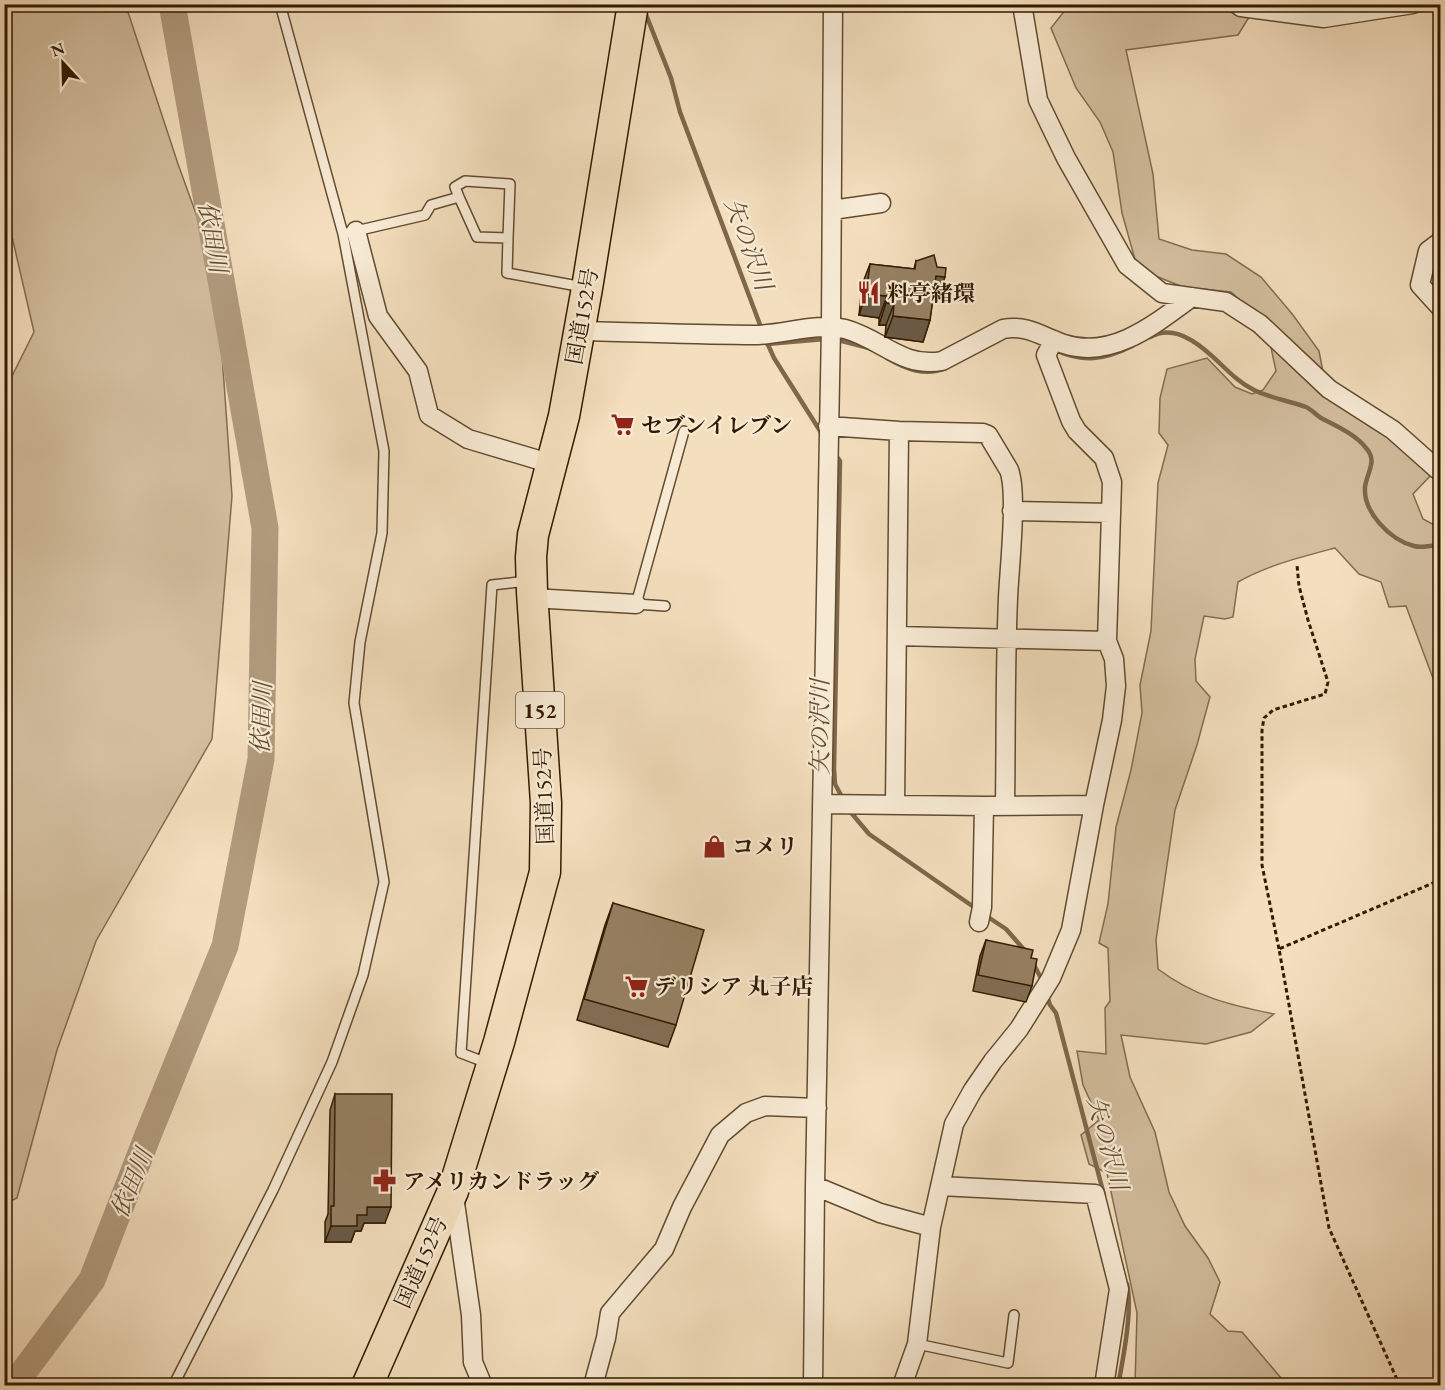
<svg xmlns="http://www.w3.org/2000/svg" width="1445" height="1390" font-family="'EB Garamond','Noto Serif JP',serif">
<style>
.green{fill:#d2bd9d;stroke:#826c4e;stroke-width:1.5}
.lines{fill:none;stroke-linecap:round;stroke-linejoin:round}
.stream{stroke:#7e674b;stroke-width:4.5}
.river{stroke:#b19b7d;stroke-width:27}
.service-casing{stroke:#624b2f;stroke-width:12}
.minor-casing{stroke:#624b2f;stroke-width:21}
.trunk-casing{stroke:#321a00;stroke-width:33}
.path{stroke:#321a00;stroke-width:3;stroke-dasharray:4.5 3;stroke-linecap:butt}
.service{stroke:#f7ead4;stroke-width:9}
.minor{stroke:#f7ead4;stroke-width:18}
.trunk{stroke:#f3debd;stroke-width:30}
.wall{fill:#816e54;stroke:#321a00;stroke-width:1.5}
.shaded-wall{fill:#695a45;stroke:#321a00;stroke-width:1.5}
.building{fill:#968062;stroke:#321a00;stroke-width:1.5}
.labels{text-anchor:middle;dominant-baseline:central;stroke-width:4.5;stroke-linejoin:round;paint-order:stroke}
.shield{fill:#f7ead4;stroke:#6d5840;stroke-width:1.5}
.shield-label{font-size:21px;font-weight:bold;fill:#321a00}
.poi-label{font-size:22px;font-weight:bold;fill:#321a00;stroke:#f7ead4;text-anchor:start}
.street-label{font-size:22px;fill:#321a00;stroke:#f7ead4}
.water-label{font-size:24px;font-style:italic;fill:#654e32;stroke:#f7ead4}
</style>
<rect width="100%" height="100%" fill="#f3debd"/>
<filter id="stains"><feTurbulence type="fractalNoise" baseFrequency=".00333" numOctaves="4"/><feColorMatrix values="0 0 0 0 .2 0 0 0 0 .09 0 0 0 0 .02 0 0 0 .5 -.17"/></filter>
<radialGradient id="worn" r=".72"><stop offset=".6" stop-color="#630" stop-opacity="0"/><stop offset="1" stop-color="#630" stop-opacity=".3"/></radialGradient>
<path class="green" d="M5 5 124 4 127 9 178 164 216 269 232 496 212 739 96 941 57 1050 17 1198 5 1204 4 388H6L34 332 5 206Z
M1069 5H1225L1227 8 1251 14 1238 35 1126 50 1153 174 1159 239 1192 250 1226 254 1261 277 1293 315 1319 351 1326 387 1387 435 1432 474 1413 494 1423 519 1440 528V673L1434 681 1406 606 1389 607 1381 582 1359 574 1335 548C1301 557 1268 565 1238 582L1233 617 1225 619 1204 616 1195 659 1196 681 1210 697 1197 745 1175 810 1156 940 1158 969C1195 997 1230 1005 1274 1014L1251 1032 1206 1044 1121 1035 1130 1077 1155 1132 1169 1192 1185 1226 1208 1258 1220 1282 1210 1314 1228 1331 1242 1332 1287 1385H1135L1137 1313 1107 1173 1089 1164 1081 1135 1099 1120 1083 1085 1077 1051 1106 1054 1105 1008 1110 1001 1108 948 1099 943 1108 904 1116 827 1131 770 1142 713 1140 685 1151 631 1158 483 1168 445 1159 433 1160 398 1167 369 1207 358 1235 387 1252 394 1263 390 1276 371 1266 324 1231 292 1183 287 1153 275 1136 263 1122 213 1113 152 1100 122 1076 88 1051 28Z"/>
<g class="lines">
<path class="stream" d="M645 12 671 78 680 112 762 330
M1150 337C1163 330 1177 332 1189 339 1214 352 1229 378 1254 390 1270 398 1289 401 1306 407 1311 409 1316 415 1321 418 1336 426 1355 434 1366 448 1378 461 1367 472 1365 487 1363 512 1390 540 1414 546 1423 549 1431 544 1440 546
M765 338 774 358 822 434
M834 339 869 348
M767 344 825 339
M1055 350C1084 363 1104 360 1132 346
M887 358C906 369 925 377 946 368
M835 454 840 461 834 769 835 784 843 799
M848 809 869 834 978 910
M985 915 1006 929 1027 953
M1033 963 1043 982
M1047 996 1050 1005 1056 1013 1104 1195
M1118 1386C1123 1359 1133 1309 1127 1284"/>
<path class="river" d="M13 1386 92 1280 148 1135 225 946 261 759 265 528 172 4"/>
<defs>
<path id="service" d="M280 4 343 234 425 215 431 205 459 197 477 237 508 238 507 273 583 287
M459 197 455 187 465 181 510 184 508 238
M665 606 636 604 684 431
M487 1063 461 1053 492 585 527 581
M917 1344 1008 1363 1014 1315
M173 1386 273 1190 332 1062 363 975 384 882 354 703 360 642 382 533 384 451 343 234"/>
<path id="minor" d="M1022 4 1038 100 1066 158 1127 265 1162 293 1226 302 1260 324 1329 389 1393 430 1438 470H1440
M1237 4 1241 7 1324 18 1413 4
M832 210 881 203
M356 231 378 316 418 371 429 415 468 439 552 464
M1440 242 1428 251 1420 285 1440 307
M580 331C638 332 696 335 754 335 782 335 817 322 845 329 882 339 901 368 942 361L1003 329C1026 324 1043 337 1064 344 1112 360 1155 324 1192 297
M828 426 899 431 983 433 988 435 1009 470C1018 493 1009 571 1008 598 1005 667 1006 736 1005 805
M1012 511 1110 513
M532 598 636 604
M897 636 1107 641
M822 804 984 806 1094 805
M895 804 899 431
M979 922 982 907 984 806
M815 1186 880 1213 931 1227
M940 1186 1095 1194 1119 1289 1104 1386
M454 1196 471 1315 473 1362 483 1386
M593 1386 606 1338 610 1313 664 1249 682 1207 720 1135 746 1113 765 1106 817 1108
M813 1386 815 1186 831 327 833 4
M902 1386 917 1344 931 1227 954 1124 973 1090 993 1061 1019 1029 1051 978 1071 930 1094 805 1112 720 1116 686 1114 659 1107 641 1112 482 1104 458 1077 431 1071 421 1046 355 1054 340"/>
<path id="trunk" d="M367 1386 453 1191 499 1042 545 872 546 803 532 592 531 557 533 535 564 416 587 288 633 4"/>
</defs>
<use href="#service" class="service-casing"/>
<use href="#minor" class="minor-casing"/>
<use href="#trunk" class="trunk-casing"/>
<path class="path" d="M1279 949 1262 865V730L1264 718 1273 710 1325 694 1328 682 1308 620 1299 586 1297 565
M1400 1386 1329 1228 1279 949 1440 880"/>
<use href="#service" class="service"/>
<use href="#minor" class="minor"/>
<use href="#trunk" class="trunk"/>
</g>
<path class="wall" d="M916 261 938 298 933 297 930 320 923 342 885 337 886 325H879V318L859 315 862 285 870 264 914 269Z
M613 903 676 1025 668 1047 577 1020 605 925Z
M986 940 1031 958 1032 986 1026 1002 973 991 980 956Z
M335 1094 385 1223H364L361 1231H355L351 1242H325V1222L328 1214 330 1110Z"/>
<path class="shaded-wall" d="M936 276 945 277 938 298 928 297Z
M866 294 887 296 879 318 859 315Z
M886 303 894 304 886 325H879Z
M893 316 930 320 923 342 885 337Z
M367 1207H391L385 1223H364L361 1231H355L351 1242H325L331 1226Z"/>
<path class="building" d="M934 255 937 267 946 268 945 277 936 276 930 320 893 316 894 304 886 303 887 296 866 294 870 264 915 269 916 261Z
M613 903 704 930 676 1025 584 999Z
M986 940 1033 950 1031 958 1037 959 1032 986 978 975Z
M335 1094H392L391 1207H367V1215H357V1226H331V1206H334Z"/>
<defs>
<symbol id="restaurant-bare" viewBox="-9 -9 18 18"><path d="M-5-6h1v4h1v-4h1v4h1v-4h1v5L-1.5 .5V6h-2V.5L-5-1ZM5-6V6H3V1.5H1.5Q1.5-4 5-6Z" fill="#8f2418" stroke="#f7ead4" stroke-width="2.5" paint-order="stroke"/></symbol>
<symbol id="supermarket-bare" viewBox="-9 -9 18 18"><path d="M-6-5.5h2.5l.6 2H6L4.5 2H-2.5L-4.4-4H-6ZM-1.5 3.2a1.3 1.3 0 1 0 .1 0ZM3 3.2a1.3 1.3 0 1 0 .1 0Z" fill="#8f2418" stroke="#f7ead4" stroke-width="2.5" paint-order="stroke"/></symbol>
<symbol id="shop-bare" viewBox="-9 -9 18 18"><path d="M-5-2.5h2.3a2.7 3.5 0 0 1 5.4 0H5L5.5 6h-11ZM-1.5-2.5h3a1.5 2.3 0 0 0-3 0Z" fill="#8f2418" stroke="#f7ead4" stroke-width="2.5" paint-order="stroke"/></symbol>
<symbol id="pharmacy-bare" viewBox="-9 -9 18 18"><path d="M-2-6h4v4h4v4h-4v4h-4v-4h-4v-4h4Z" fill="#8f2418" stroke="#f7ead4" stroke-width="2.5" paint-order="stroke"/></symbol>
</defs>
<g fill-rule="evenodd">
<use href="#restaurant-bare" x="852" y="276" width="33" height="33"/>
<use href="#supermarket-bare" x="606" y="408" width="33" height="33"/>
<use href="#shop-bare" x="698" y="830" width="33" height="33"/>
<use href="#supermarket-bare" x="620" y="970" width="33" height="33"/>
<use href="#pharmacy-bare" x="368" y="1164" width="33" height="33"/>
</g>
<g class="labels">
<rect class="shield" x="516" y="692" width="48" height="36" rx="4.5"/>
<g class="shield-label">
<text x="540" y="710">152</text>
</g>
<g class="poi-label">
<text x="887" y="293">料亭緒環</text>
<text x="641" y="425">セブンイレブン</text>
<text x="732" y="846">コメリ</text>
<text x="654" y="986">デリシア 丸子店</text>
<text x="403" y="1181">アメリカンドラッグ</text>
</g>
<g class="street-label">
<text transform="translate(582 316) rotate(-80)">国道152号</text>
<text transform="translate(544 796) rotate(-92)">国道152号</text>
<text transform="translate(421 1262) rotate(-66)">国道152号</text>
</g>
<g class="water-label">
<text transform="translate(213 237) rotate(80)">依田川</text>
<text transform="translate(749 244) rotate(70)">矢の沢川</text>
<text transform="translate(261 718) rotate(-88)">依田川</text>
<text transform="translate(819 727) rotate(-90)">矢の沢川</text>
<text transform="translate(1108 1143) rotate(75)">矢の沢川</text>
<text transform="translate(131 1183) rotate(-68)">依田川</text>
</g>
</g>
<rect width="1445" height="1390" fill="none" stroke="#f3debd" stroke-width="24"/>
<rect x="6" y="6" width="1433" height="1378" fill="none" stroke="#321a00" stroke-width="3"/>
<rect x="12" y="12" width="1421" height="1366" fill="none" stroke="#321a00" stroke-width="1.5"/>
<g transform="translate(63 63) rotate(338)" stroke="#f7ead4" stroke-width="4.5" paint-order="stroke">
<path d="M0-4.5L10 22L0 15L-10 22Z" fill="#321a00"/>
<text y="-9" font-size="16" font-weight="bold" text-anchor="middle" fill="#321a00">N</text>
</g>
<rect width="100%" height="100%" filter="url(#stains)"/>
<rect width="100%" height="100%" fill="url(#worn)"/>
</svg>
